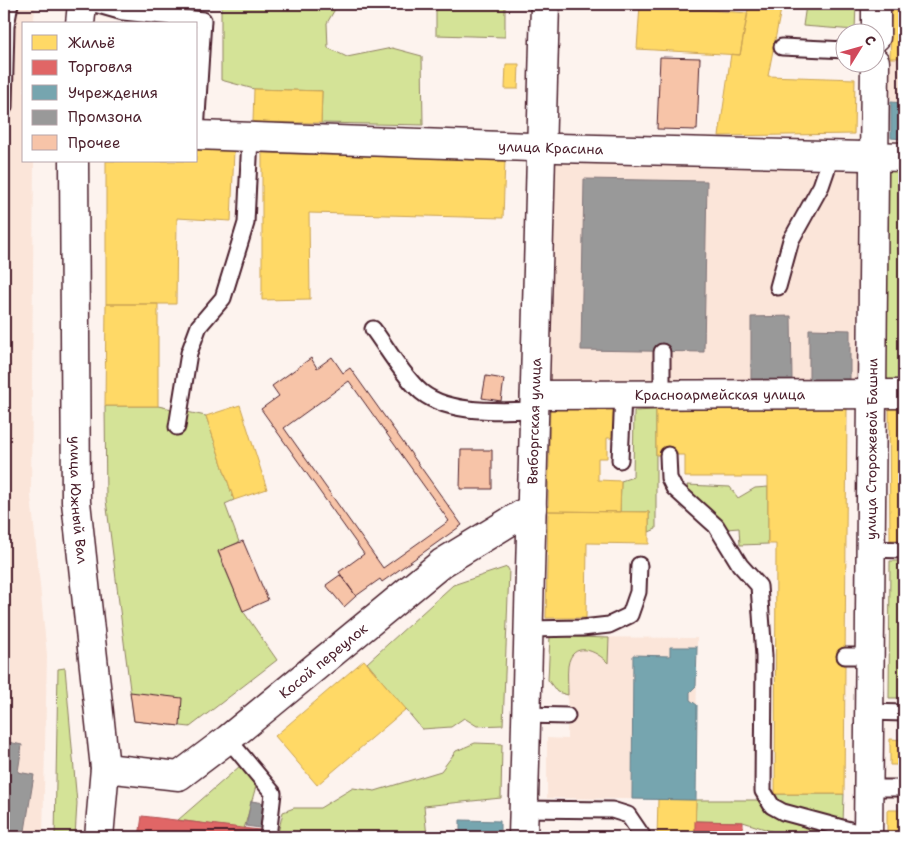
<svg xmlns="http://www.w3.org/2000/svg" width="908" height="841" font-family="'Shantell Sans',sans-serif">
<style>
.built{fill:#fbe5d9}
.green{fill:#d4e397;stroke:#8f8161}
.homes{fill:#ffd966;stroke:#c9a154}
.shops{fill:#e06666;stroke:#b35154}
.public{fill:#76a5af;stroke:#697d87}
.industry{fill:#999;stroke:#817478}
.building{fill:#f7c4a8;stroke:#4a1f2b;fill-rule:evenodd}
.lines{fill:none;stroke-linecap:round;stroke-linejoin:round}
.service-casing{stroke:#4a1f2b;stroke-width:19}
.minor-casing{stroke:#4a1f2b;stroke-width:31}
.tertiary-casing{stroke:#4a1f2b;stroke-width:31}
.service{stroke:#fff;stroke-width:15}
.minor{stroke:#fff;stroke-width:28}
.tertiary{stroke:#fff;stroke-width:28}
.labels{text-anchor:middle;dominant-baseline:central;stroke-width:5;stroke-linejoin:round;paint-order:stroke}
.street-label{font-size:14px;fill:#4a1f2b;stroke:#fff}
</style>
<rect width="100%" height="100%" fill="#fdf3ee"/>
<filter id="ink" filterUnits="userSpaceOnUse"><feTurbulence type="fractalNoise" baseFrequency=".02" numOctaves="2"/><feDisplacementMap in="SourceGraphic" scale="10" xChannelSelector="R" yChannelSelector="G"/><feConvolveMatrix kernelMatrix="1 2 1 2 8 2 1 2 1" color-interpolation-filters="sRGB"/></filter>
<g filter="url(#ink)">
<path class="built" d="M4 4H36L33 24H24V161H34L31 496 47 655 43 837H4Z
M890 58H904V139L891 138Z
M554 158 859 167 857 385H547Z
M568 637 697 638 696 800 547 798V738L567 739Z"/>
<path class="green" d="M224 4H338L327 23 328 48 347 57 392 48 422 56 423 125 321 123 322 91 254 89 221 80V9Z
M436 4H505V37L436 35Z
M802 4H856L855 30 803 26 806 5Z
M886 168 904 169V385H884Z
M105 406H158L206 416 234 500 225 504 239 542 218 552 243 611 277 660 190 727 134 721 106 500Z
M656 410V529L649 532V512H620L621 481 633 477 634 411Z
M687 485 730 487 738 498 755 488 768 487V544L740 545 739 528 726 529 713 513 689 493Z
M890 561H904V698H889Z
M507 567 509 570 503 725 477 726 464 718 451 727 422 729 367 663 453 585Z
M550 636 609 638 608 663C596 650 572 640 568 666 567 675 568 685 568 695L557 692 548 680Z
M65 668 77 803 75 837H55L58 669Z
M475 743 502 744 501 798 424 806 427 837H314L278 833 283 812 294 808H320L353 788 375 791 441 771 456 751Z
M240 766 256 786 244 829 178 820Z
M775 794H844L843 823 780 803Z
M696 800H757C785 827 809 828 843 837H790L743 822 695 821Z"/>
<path class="homes" d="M749 4H782L768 76 855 79 854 134 719 136 731 54 740 55Z
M892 4H904V58H890Z
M640 5 748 13 740 55 637 49Z
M506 64H519L518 89H505Z
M254 89 322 91 321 123 253 122Z
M196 150 234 151 231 221 177 218 176 304H106V161H196Z
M262 153 505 160 503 218 309 213 310 299 262 300Z
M106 304H158V406H105Z
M240 405 267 489 234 500 206 416Z
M889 405 904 406V540H890Z
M614 408V438H607V458H598V480L621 481 620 512 548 511 550 409Z
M847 408 844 794H775L776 544H768V477H685V455H656V410Z
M548 511 649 512V544L587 543 586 618H546Z
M364 660 406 709 317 785 275 736Z
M890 739 904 740V765H890Z
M658 799 696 800 695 837H657Z
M887 810H904V837H887Z
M278 833 314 837H278Z"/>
<path class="shops" d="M142 816 259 830 258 837H139Z
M695 821 743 822V837H695Z"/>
<path class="public" d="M891 102 904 103V139L891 138Z
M670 647H697L696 686 690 692V700L697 705 696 800 632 799 633 655 670 656Z
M460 820 500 821V837H460Z"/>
<path class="industry" d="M584 179 707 181 704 352 581 350Z
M791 316 792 379H751V317Z
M809 329 850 330V379H809Z
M4 741 22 745 18 772 34 775 24 837H4Z
M251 801 265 803 260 828 246 826Z"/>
<path class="building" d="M660 57 700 58 697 130 657 129Z
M332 357 343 373 350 368 462 525 382 582 380 579 356 596 339 572 364 554 261 409 279 396 272 386 311 358 317 368ZM349 381 449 521 383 568 284 428Z
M486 376 504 379 501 401 482 398Z
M461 450H492V489H460Z
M243 541 268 600 243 611 218 551Z
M340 575 356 596 344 607 326 585Z
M130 692 182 698 180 726 134 721Z"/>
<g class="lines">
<defs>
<path id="service" d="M95 4 123 12 203 20 196 132
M782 47 846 50
M4 107 6 26 10 4
M778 287 791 240 821 186 832 154
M373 329C387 348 400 371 417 388 443 415 500 411 535 410
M662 352V395
M177 427 189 353 199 326 223 298 246 223 250 137
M668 455 669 478 674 488 716 526 740 565 759 586 764 656 763 791 772 806 783 812 868 835
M620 460 623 395
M869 549 904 550
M529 629 582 628 609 625 630 615 638 592 639 565
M845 656H869
M869 712 904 713
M526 715 567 716
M228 739 273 793 268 837
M868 788H904
M524 809 612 810 628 815 643 837"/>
<g id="minor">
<path d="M876 37V4"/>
<path id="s1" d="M196 135 558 148 904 157"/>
<path id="s2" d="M535 395 904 394"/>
<path id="s3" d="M105 768 179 776 228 739 442 563 532 508"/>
<path id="s4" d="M523 837 545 4"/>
<path id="s5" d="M868 837 875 62"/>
</g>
<g id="tertiary">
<path d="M80 24 82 4"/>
<path id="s6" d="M74 161 76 502 105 768 99 837"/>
</g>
</defs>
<use href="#service" class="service-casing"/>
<use href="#minor" class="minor-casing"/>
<use href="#tertiary" class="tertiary-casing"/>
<use href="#service" class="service"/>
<use href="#minor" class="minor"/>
<use href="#tertiary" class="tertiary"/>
</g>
</g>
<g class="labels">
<g class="street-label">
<text stroke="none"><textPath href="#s1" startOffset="355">улица Красина</textPath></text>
<text stroke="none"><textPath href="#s2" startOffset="185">Красноармейская улица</textPath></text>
<text stroke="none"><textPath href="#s4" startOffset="416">Выборгская улица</textPath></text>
<text stroke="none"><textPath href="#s5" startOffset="388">улица Сторожевой Башни</textPath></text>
<text stroke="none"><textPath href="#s6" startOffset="339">улица Южный Вал</textPath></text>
<text stroke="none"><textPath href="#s3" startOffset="259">Косой переулок</textPath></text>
</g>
</g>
<rect width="908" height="841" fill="none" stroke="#fff" stroke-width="20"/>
<rect x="10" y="10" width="888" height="821" fill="none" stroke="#4a1f2b" stroke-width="2" filter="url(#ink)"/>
<rect x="22" y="22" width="175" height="140" fill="#ffffff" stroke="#b7a5aa"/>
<rect x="32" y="35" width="25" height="15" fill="#ffd966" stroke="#b7a5aa"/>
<text x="68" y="48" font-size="15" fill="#4a1f2b">Жильё</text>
<rect x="32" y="60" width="25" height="15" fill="#e06666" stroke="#b7a5aa"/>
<text x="68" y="72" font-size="15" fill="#4a1f2b">Торговля</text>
<rect x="32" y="85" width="25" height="15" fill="#76a5af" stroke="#b7a5aa"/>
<text x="68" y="98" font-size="15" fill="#4a1f2b">Учреждения</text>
<rect x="32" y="110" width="25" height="15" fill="#999999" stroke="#b7a5aa"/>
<text x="68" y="122" font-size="15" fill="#4a1f2b">Промзона</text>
<rect x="32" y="135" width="25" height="15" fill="#f7c4a8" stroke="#b7a5aa"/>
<text x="68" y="148" font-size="15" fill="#4a1f2b">Прочее</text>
<g transform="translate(860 48) rotate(53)"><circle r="24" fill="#ffffff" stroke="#b7a5aa"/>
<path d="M0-4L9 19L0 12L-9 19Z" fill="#d1495b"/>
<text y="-8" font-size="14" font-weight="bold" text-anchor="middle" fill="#4a1f2b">С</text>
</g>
</svg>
